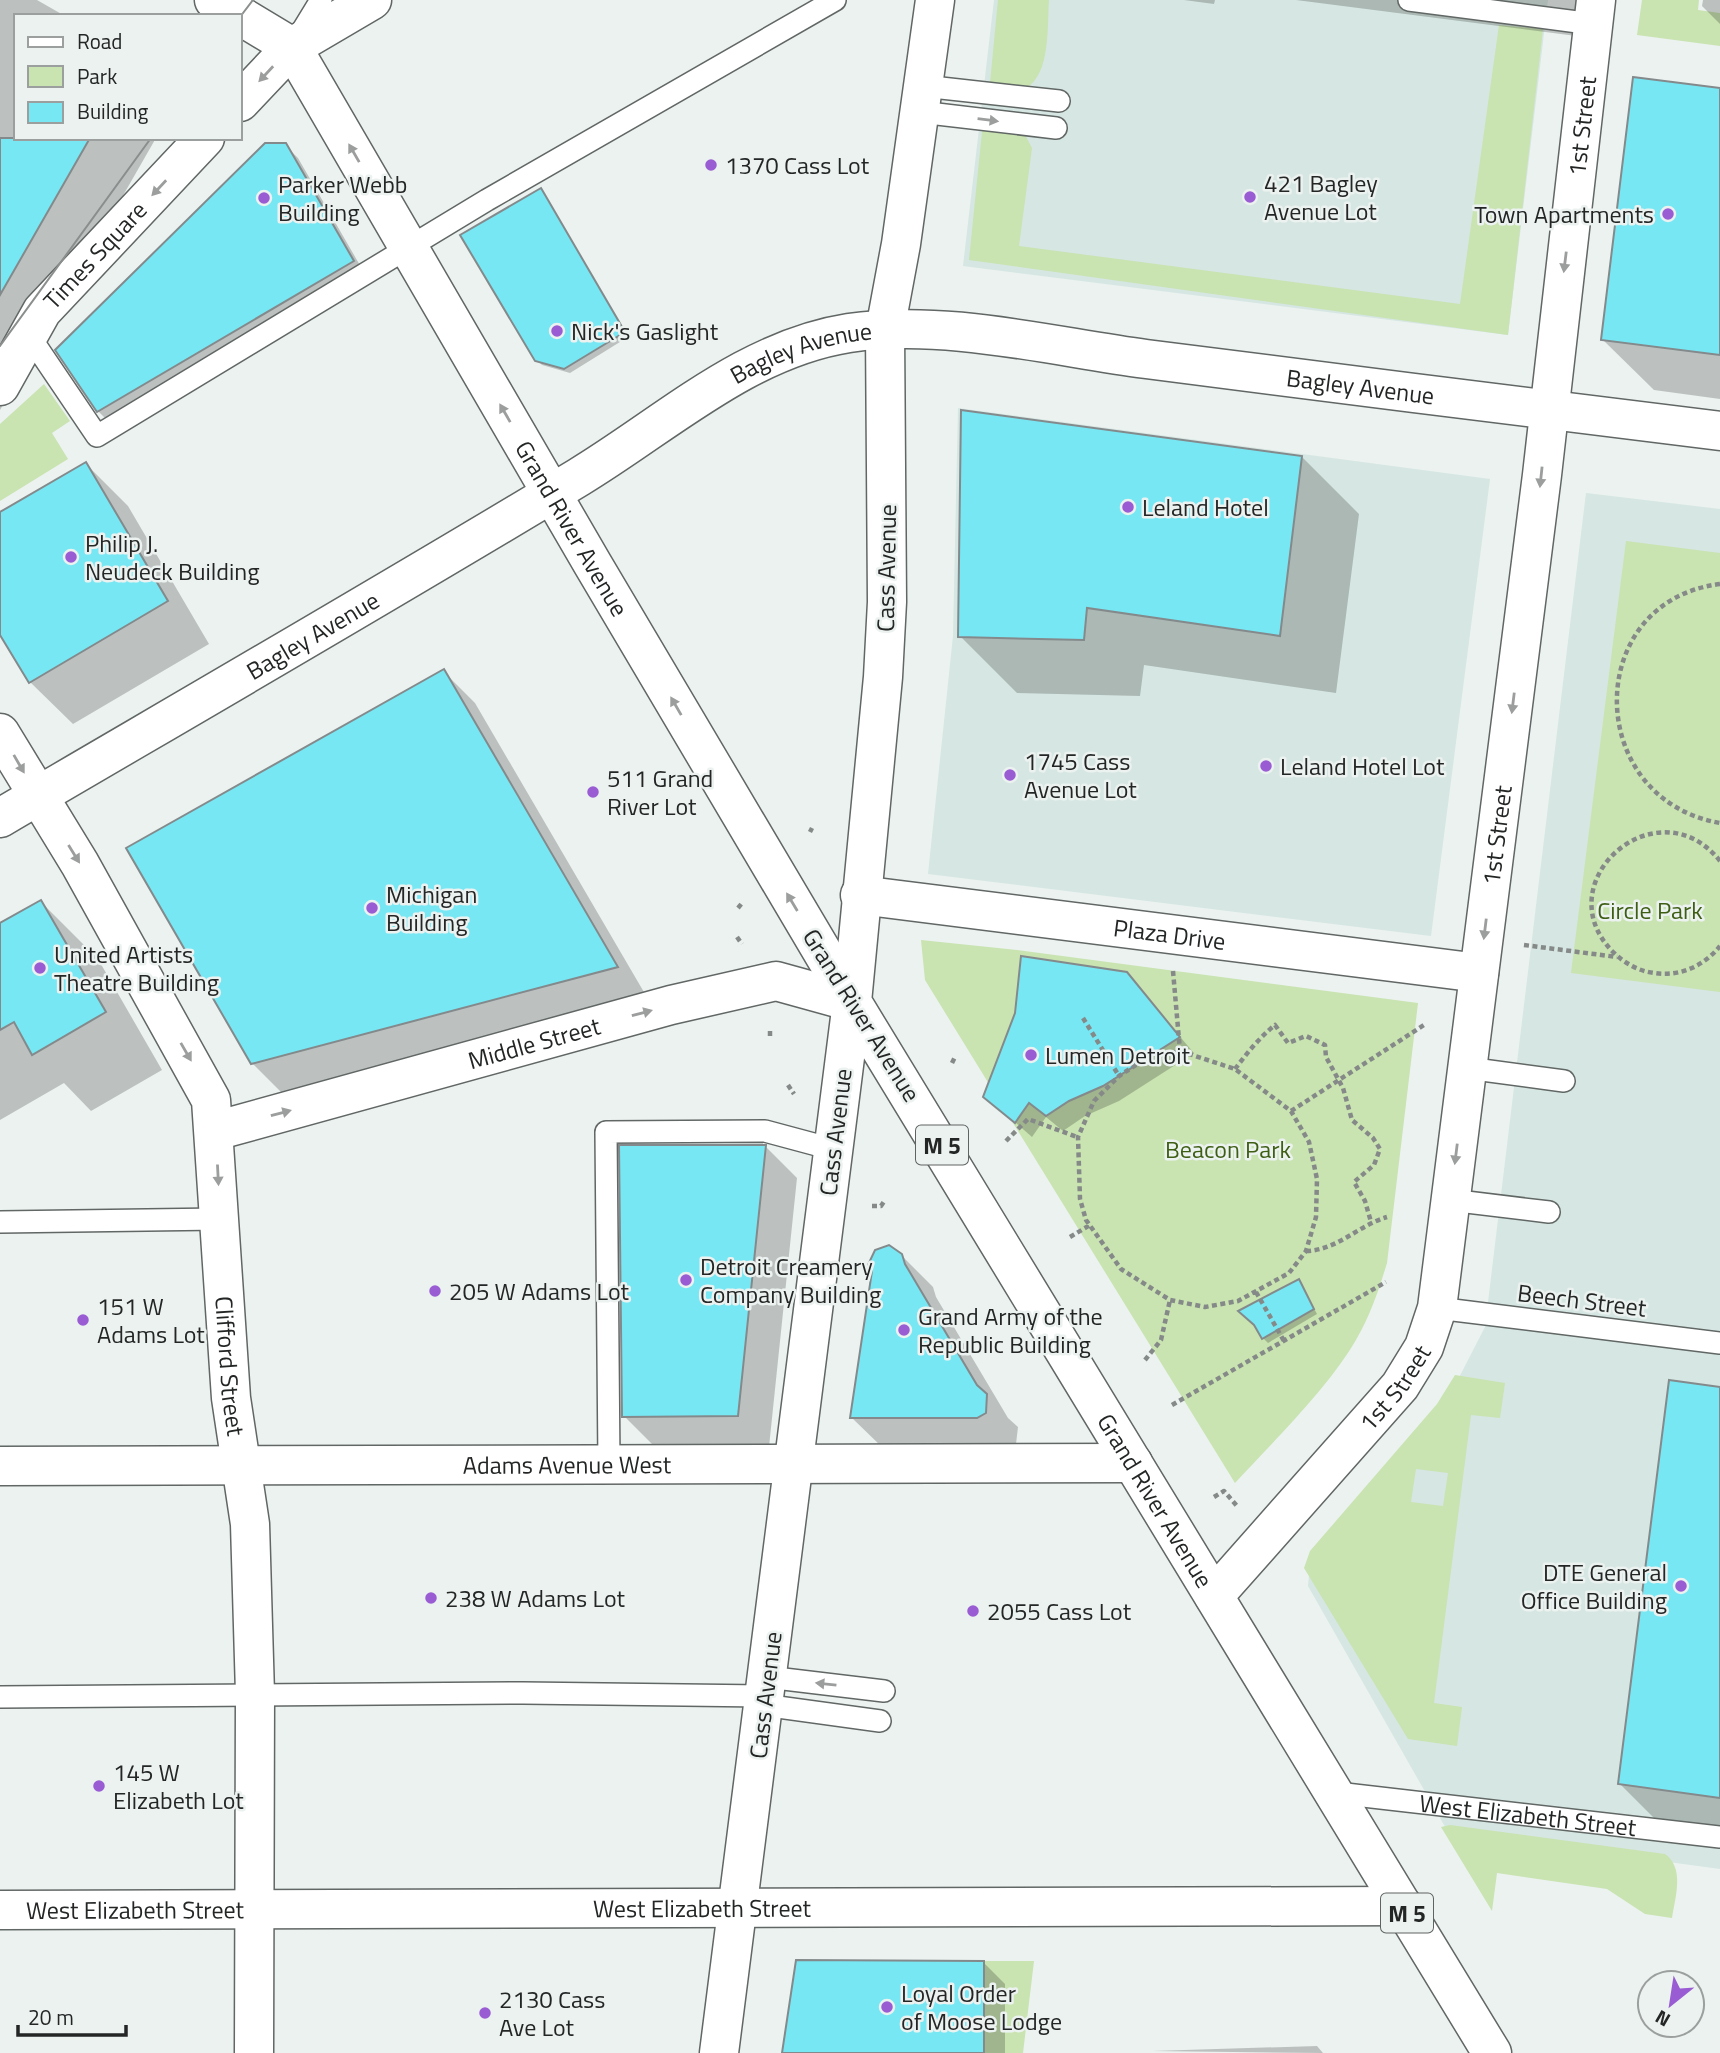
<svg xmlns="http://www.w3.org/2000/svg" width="1720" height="2053" font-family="'Titillium Web',sans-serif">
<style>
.built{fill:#d6e6e2}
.green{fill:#c9e3b1;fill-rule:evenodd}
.shadow{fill:#0003}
.building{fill:#77e7f4;stroke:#848a8b;stroke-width:2}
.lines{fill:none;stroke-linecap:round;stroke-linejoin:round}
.lane-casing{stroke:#616765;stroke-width:24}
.street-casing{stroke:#616765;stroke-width:41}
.secondary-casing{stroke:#616765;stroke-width:41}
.primary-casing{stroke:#616765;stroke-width:41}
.path{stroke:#858a89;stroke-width:4.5;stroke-dasharray:5 3.5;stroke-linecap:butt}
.lane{stroke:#fff;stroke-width:21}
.street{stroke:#fff;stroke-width:38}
.secondary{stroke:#fff;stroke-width:38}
.primary{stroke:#fff;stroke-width:38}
.tram{stroke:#8a8e8d;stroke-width:2}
.oneway{fill:#9c9d9d}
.poi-dot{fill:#995cd3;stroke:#ebf2f0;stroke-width:2.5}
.labels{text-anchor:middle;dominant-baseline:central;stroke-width:5;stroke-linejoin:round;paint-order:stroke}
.shield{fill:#ebf2f0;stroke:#606363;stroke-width:2}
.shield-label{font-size:23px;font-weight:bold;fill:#242626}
.street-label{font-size:24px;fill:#242626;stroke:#ebf2f0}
.poi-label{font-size:24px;fill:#242626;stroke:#ebf2f0;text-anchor:start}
.park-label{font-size:24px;fill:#3e5e13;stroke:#ebf2f0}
</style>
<rect width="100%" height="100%" fill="#ebf2f0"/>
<path class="built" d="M994 0H1548L1508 335 963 266Z
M958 408 1490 479 1431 936 928 874 953 636Z
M1586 493 1720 509V1869L1448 1832 1308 1586 1311 1555 1449 1397 1485 1327Z"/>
<path class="green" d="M998 0H1049C1047 25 1051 74 1026 88L990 83Z
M1642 0H1699L1698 10 1720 13V46L1637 35Z
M1499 25 1543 29 1508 335 969 260 983 122 1023 131 1032 148 1019 246 1460 304Z
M44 384 70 421 52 433 68 459 0 501V424Z
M1626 541 1720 553V992L1571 973Z
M921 940 1017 950 1418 1003 1387 1263C1379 1289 1371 1314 1357 1338 1331 1385 1273 1442 1235 1483L925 980Z
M1455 1375 1505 1383 1500 1418 1471 1415 1434 1703 1462 1707 1457 1746 1408 1739 1304 1568 1310 1551 1437 1404ZM1416 1469 1448 1473 1443 1506 1411 1502Z
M1450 1825 1665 1854C1685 1868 1675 1898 1672 1918L1645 1914 1607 1889 1497 1873 1492 1911 1441 1827Z
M984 1961H1034L1023 2053H984Z"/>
<path class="shadow" d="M0 0H37L65 16H16V138H156L0 410Z
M1184 0H1215L1214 4Z
M1296 0H1588L1584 37Z
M1703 0H1720V24L1702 6Z
M1720 90V399L1654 390 1602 339Z
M285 145 298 158 365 274 110 423 98 411Z
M541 190 628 337 570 373 542 365 537 360Z
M1302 457 1359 514 1336 693 1144 665 1140 696 1017 693 960 636Z
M86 464 128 506 209 644 73 724 30 682 0 631V515Z
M443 671 475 703 648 999 284 1095 252 1063Z
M41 902 98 959 162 1070 91 1111 64 1083 0 1120V925Z
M1126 974 1194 1053 1119 1101 1085 1116 1063 1131 1046 1117 1032 1137 985 1096Z
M766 1147 797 1178 769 1447H655L624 1416Z
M901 1255 933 1287 936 1297 1008 1418 1018 1427 1016 1444 1004 1450 884 1449 852 1418Z
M1299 1281 1317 1314 1268 1343 1263 1338Z
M1720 1389V1833L1662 1826 1620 1784Z
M983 1962 1005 1984V2053H784Z
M1317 2046 1323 2053 1152 2051Z"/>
<path class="building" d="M1633 77 1720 88V355L1601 340Z
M0 138H90L0 295Z
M265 143H286L354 261 97 412 55 350Z
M541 188 625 332 564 369 535 361 460 235Z
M961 410 1302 456 1280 636 1087 608 1084 640 958 637Z
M86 462 168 601 29 683 0 635V512Z
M444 669 618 967 251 1064 126 848Z
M41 900 106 1012 32 1055 14 1022 0 1030V923Z
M1021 956 1127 972 1180 1037 1103 1086 1069 1101 1046 1116 1029 1103 1015 1123 983 1097 1015 1013Z
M619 1145H766L738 1416 622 1417Z
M889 1245 902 1254 905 1264 977 1385 987 1394 986 1413 977 1418H850L872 1271 868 1265 875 1250Z
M1299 1279 1314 1309 1262 1339 1254 1325 1238 1311Z
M1669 1380 1720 1387V1798L1618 1784Z
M796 1960 984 1961V2053H782Z"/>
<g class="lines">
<defs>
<g id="lane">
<path d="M1409 0 1593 24"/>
<path d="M299 36 321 0"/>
<path d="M923 86 1059 101"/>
<path d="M920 112 1056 128"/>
<path d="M28 334 97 436 487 200 835 0"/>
<path d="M1467 1068 1564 1081"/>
<path d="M1450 1200 1549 1212"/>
<path d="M0 1222 220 1219"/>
<path d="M1437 1308 1720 1343"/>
<path d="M609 1464 606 1132 765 1131 832 1149"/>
<path d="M767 1677 884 1691"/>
<path d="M0 1697 523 1693 765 1696"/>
<path d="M763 1705 880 1721"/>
<path id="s1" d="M1337 1793 1720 1837"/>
</g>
<g id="street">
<path d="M240 102 292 47 372 0"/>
<path id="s2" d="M0 386 42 311 205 138"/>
<path id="s3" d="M860 895 1479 973"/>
<path id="s4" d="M215 1131 671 1005 776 981 852 1002"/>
<path id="s5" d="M0 1910 1403 1906"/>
</g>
<g id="secondary">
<path id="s6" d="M214 0 292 47 592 563 852 1002 719 2053"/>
<path id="s7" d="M0 733 80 864 211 1100 231 1398 250 1524 255 1694 254 2053"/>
<path id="s8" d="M0 818C193 705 387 593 579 477 665 425 746 349 849 333 946 319 1049 346 1146 359 1337 384 1529 407 1720 431"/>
<path id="s9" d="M0 1466 1133 1463"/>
<path id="s10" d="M1214 1596 1400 1386 1424 1347 1437 1308 1542 475 1596 0"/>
</g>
<g id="primary">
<path id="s11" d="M935 0 901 244 885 330 887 602 883 677 852 1002 1492 2053"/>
</g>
</defs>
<use href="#lane" class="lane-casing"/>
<use href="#street" class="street-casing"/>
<use href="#secondary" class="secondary-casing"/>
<use href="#primary" class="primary-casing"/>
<path class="path" d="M1720 584C1582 601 1583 799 1720 823
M809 829 813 831
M1720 861C1658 783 1545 881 1612 951 1624 963 1638 971 1654 973 1680 977 1704 966 1720 946
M738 908 743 902
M737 937 742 944
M1524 945 1617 957
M1173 971 1180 1051
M1083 1018 1119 1076
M770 1031V1039
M1180 1051 1235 1069 1291 1111 1309 1142 1317 1179 1316 1217 1306 1251 1289 1273 1238 1301 1205 1307 1170 1300 1121 1269 1086 1220 1080 1199 1078 1137 1094 1101 1119 1076 1139 1063Z
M952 1063 955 1057
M1235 1069C1247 1053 1260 1037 1275 1025L1288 1043 1306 1036 1325 1045 1326 1057 1343 1088 1352 1120 1373 1138 1380 1149 1374 1165 1354 1182 1365 1201 1371 1222
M788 1085 794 1094
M1291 1111 1424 1025
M1006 1141 1028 1119 1077 1137
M872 1206H881L885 1200
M1070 1237 1090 1225
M1306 1251C1338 1250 1357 1226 1387 1217
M1256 1292 1284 1341
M1145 1360 1161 1340 1170 1300
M1172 1405 1386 1282
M1214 1497 1224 1491 1237 1506"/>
<use href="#lane" class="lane"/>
<use href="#street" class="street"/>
<use href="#secondary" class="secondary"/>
<use href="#primary" class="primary"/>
<path class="tram" d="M240 17 253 0
M0 346 151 138"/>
</g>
<defs><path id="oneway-solid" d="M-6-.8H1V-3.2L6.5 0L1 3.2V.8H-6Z" transform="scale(1.75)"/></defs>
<g class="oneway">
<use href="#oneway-solid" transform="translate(266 74) rotate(133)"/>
<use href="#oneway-solid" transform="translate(988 120) rotate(7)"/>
<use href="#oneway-solid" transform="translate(354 153) rotate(-120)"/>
<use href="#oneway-solid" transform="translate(159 188) rotate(133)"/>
<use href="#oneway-solid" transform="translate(1565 262) rotate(97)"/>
<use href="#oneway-solid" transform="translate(505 413) rotate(-120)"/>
<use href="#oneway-solid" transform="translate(1541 477) rotate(96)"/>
<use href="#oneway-solid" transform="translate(1513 703) rotate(97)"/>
<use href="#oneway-solid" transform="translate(676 706) rotate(-120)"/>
<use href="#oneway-solid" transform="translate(19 764) rotate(60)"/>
<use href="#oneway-solid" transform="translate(74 854) rotate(58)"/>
<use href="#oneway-solid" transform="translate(792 902) rotate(-121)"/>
<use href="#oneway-solid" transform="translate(1485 929) rotate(97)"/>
<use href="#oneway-solid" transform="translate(642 1013) rotate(-15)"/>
<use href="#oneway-solid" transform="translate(186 1052) rotate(60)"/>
<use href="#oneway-solid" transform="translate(281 1113) rotate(-15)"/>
<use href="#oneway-solid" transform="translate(1456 1154) rotate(97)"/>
<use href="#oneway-solid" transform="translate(218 1175) rotate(87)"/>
<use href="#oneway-solid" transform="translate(826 1684) rotate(-174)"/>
</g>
<g class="poi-dot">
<circle cx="711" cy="165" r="7"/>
<circle cx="1250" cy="197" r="7"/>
<circle cx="264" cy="198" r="7"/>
<circle cx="1668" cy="214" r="7"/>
<circle cx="557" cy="331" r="7"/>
<circle cx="1128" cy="507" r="7"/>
<circle cx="71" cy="557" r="7"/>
<circle cx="1266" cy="766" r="7"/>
<circle cx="1010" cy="775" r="7"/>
<circle cx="593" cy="792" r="7"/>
<circle cx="372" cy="908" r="7"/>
<circle cx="40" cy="968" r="7"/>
<circle cx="1031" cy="1055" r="7"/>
<circle cx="686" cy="1280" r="7"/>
<circle cx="435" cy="1291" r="7"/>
<circle cx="83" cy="1320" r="7"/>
<circle cx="904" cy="1330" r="7"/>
<circle cx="1681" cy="1586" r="7"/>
<circle cx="431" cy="1598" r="7"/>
<circle cx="973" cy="1611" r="7"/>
<circle cx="99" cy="1786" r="7"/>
<circle cx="887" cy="2007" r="7"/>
<circle cx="485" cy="2013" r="7"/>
</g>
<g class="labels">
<g class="shield">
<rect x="916" y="1125.5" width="52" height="39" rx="5"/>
<rect x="1381" y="1893.5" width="52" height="39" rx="5"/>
</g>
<g class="shield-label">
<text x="942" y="1145">M 5</text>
<text x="1407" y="1913">M 5</text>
</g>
<g class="street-label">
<text stroke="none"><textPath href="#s10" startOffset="1558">1st Street</textPath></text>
<text stroke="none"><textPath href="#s2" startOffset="163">Times Square</textPath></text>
<text stroke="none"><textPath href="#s8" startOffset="929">Bagley Avenue</textPath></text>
<text stroke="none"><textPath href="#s8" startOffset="1496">Bagley Avenue</textPath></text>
<text stroke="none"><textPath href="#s6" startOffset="648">Grand River Avenue</textPath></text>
<text transform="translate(886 568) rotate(-89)">Cass Avenue</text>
<text stroke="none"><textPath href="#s8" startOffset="362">Bagley Avenue</textPath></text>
<text stroke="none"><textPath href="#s10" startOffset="844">1st Street</textPath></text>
<text stroke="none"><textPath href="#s3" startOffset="312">Plaza Drive</textPath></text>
<text transform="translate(862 1015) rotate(58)">Grand River Avenue</text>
<text stroke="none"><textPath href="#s4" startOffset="331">Middle Street</textPath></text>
<text transform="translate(835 1132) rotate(-83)">Cass Avenue</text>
<text transform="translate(1582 1300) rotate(7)">Beech Street</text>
<text stroke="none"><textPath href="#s7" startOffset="690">Clifford Street</textPath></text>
<text stroke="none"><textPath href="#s10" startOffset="276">1st Street</textPath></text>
<text stroke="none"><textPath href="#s9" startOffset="567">Adams Avenue West</textPath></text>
<text stroke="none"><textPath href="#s11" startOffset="1591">Grand River Avenue</textPath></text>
<text transform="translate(765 1695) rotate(-83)">Cass Avenue</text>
<text stroke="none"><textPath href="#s1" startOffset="192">West Elizabeth Street</textPath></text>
<text stroke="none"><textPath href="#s5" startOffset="702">West Elizabeth Street</textPath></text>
<text stroke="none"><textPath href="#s5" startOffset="135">West Elizabeth Street</textPath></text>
</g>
<g class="poi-label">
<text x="725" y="165">1370 Cass Lot</text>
<text x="1264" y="183">421 Bagley<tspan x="1264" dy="28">Avenue Lot</tspan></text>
<text x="278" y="184">Parker Webb<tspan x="278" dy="28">Building</tspan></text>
<text x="1654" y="214" text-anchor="end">Town Apartments</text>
<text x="571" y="331">Nick's Gaslight</text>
<text x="1142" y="507">Leland Hotel</text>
<text x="85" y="543">Philip J.<tspan x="85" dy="28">Neudeck Building</tspan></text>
<text x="1024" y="761">1745 Cass<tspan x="1024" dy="28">Avenue Lot</tspan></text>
<text x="1280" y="766">Leland Hotel Lot</text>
<text x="607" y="778">511 Grand<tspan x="607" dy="28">River Lot</tspan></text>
<text x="386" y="894">Michigan<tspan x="386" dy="28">Building</tspan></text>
<text x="54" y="954">United Artists<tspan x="54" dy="28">Theatre Building</tspan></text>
<text x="1045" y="1055">Lumen Detroit</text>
<text x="700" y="1266">Detroit Creamery<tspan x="700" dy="28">Company Building</tspan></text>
<text x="449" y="1291">205 W Adams Lot</text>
<text x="97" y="1306">151 W<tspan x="97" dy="28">Adams Lot</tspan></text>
<text x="918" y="1316">Grand Army of the<tspan x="918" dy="28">Republic Building</tspan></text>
<text x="1667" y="1572" text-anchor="end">DTE General<tspan x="1667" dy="28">Office Building</tspan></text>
<text x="445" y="1598">238 W Adams Lot</text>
<text x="987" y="1611">2055 Cass Lot</text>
<text x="113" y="1772">145 W<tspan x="113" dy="28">Elizabeth Lot</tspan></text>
<text x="901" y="1993">Loyal Order<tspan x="901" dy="28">of Moose Lodge</tspan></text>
<text x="499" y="1999">2130 Cass<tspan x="499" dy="28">Ave Lot</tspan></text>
</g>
<g class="park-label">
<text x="1650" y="910">Circle Park</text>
<text x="1228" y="1149">Beacon Park</text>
</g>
</g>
<rect x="14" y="14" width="228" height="126" fill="#ebf2f0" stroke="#9ba09f" stroke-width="2"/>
<rect x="28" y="37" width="35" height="10" fill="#ffffff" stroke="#9ba09f" stroke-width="2"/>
<text x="77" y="49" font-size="21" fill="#242626">Road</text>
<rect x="28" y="66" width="35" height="21" fill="#c9e3b1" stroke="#9ba09f" stroke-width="2"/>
<text x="77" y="84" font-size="21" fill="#242626">Park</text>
<rect x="28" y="102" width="35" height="21" fill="#77e7f4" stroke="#9ba09f" stroke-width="2"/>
<text x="77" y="119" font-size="21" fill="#242626">Building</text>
<g transform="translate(1671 2004) rotate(210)"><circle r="33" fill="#ebf2f0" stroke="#9ba09f" stroke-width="2"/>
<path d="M0-5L12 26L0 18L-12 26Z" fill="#995cd3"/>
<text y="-10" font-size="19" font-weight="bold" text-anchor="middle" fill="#242626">N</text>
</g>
<path d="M18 2025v10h108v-10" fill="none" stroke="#242626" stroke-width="3.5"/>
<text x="28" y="2025" font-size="21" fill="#242626" stroke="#ebf2f0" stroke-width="5" paint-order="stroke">20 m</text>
</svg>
